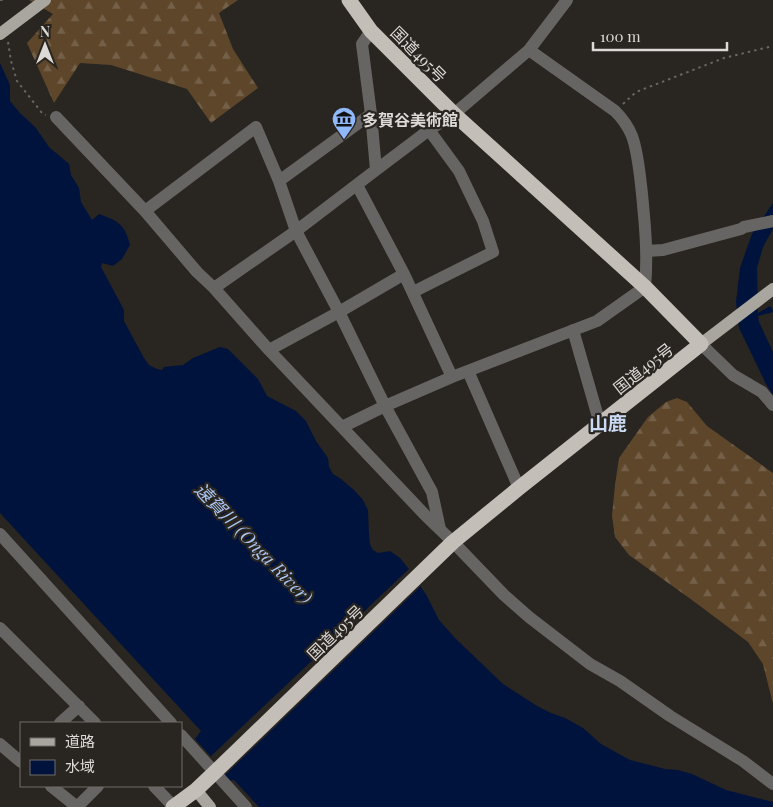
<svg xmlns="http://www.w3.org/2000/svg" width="773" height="807" font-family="'Playfair Display','Noto Sans JP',serif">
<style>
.forest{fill:url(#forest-firs)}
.water{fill:#00133d}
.pier{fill:#292520}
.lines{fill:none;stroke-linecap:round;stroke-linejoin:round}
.path{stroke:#696561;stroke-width:2;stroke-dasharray:2.5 4;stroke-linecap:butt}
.minor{stroke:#676563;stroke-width:12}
.major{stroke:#a9a59f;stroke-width:12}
.highway{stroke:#c3beb8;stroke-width:15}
.labels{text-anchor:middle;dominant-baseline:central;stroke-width:4.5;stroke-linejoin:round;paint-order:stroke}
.street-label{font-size:16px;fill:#dcd9d6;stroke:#292520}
.poi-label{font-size:16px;font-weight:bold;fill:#dcd9d6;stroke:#292520;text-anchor:start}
.water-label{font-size:18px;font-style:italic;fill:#abc6f3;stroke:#292520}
.quarter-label{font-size:19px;font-weight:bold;fill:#cbdaf4;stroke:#292520}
</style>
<defs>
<pattern id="forest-firs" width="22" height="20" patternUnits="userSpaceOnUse" patternTransform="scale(1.25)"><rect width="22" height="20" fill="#5d462a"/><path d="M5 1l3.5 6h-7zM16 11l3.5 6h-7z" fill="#746048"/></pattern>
</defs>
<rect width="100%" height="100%" fill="#292520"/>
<path class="forest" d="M29 0H238L219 13 233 49 258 88 211 123 187 89 111 65 80 63 54 103 27 43 53 14Z
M677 398 687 402 707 426 773 473V704L763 664 748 642 692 600 629 555 615 537 612 516 615 485 619 458 648 417 666 402Z"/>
<path class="water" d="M0 63 10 85V101L20 113 36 128 49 147 69 164 71 175 79 188 81 202 92 220 99 214C118 221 125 224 130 245L122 259 113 266 102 263 101 267 124 310V321L144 358 149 365 157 369 162 370 164 367 183 365 193 358 220 347 228 349 258 379 267 396 296 411 306 421 316 441 328 458 329 467 333 474 341 479 354 490 363 500 368 510 369 535 370 544 373 550 378 553 390 551 400 558 408 568 427 596 439 620 455 638 503 684 537 706 551 713 565 718 583 728 601 744 630 760 665 769 678 770 692 774 726 790 773 802V807H259L234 780 220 782 216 762 195 739 201 731 0 513Z
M773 203V229L763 247 757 268 758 313 770 306 773 310V312L758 316 759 322 773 352V395L766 384 739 328 736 302 740 268 752 234Z"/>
<path class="pier" d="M411 567 422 585 220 780 209 758Z"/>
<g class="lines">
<path class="path" d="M0 0H3
M8 42 11 61 17 81 42 113 46 115
M623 104 636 92 724 58 773 46"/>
<path class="minor" d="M56 117 145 211 197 272 214 288 269 350 426 516 453 542 504 595 529 617 590 664 620 681 670 716 743 761 773 784
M376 170 429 130 454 114 529 50 567 0
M279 181 371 114
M357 185 404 274 452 377
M145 211 256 127 279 181 296 231 339 312 385 406 432 492 440 529
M646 251 663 250 741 229 744 227 773 221
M214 288 296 231 376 170 371 114 362 44 371 31
M413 292 493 252 483 221 459 171 429 130
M573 330 600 424
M701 344 733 375 762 392 773 405
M269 350 339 312 404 274
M468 371 519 488
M342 427 385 406 452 377 597 321 645 287C648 255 645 225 642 194 640 176 638 152 632 136 628 126 622 118 615 111L529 50
M0 534 171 723
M0 628 95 723
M60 723 79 706
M181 735 246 807
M0 744 21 762
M51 786 77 807
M154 786 174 807
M77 807 98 786"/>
<path class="major" d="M0 34 45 0
M701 344 773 289
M196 790 210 807"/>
<path class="highway" d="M173 807 196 790 214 773 453 542 519 488 701 344 645 287 454 114 371 31 349 0"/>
</g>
<defs>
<symbol id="museum-pin" viewBox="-11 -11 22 30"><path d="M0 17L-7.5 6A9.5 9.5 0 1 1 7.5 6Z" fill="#90b8fd" stroke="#292520"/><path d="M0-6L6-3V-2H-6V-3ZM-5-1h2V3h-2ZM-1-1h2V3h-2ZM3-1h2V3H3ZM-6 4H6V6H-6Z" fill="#111"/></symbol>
</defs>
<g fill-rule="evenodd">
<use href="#museum-pin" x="330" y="105" width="28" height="38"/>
</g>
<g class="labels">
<g class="street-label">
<text transform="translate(419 54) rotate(45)">国道495号</text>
<text transform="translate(643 368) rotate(-38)">国道495号</text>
<text transform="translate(335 632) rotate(-44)">国道495号</text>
</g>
<g class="poi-label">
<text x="362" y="119">多賀谷美術館</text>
</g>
<g class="water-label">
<text transform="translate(254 543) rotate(46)">遠賀川 (Onga River)</text>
</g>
<g class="quarter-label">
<text x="608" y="422">山鹿</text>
</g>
</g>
<rect x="20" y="722" width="162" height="65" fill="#292520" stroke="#716d69"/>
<rect x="30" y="738" width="25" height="8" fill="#a9a59f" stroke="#716d69"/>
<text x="65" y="747" font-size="15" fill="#dcd9d6">道路</text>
<rect x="30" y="760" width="25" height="15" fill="#00133d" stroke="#716d69"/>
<text x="65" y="772" font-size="15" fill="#dcd9d6">水域</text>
<g transform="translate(45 45)" stroke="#292520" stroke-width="4" paint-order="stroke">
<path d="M0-4L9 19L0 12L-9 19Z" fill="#dcd9d6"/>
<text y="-8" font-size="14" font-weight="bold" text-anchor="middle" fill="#dcd9d6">N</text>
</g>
<path d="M593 42v8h134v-8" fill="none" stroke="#dcd9d6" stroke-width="2.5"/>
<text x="600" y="42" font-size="15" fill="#dcd9d6" stroke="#292520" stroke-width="4" paint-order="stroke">100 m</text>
</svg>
